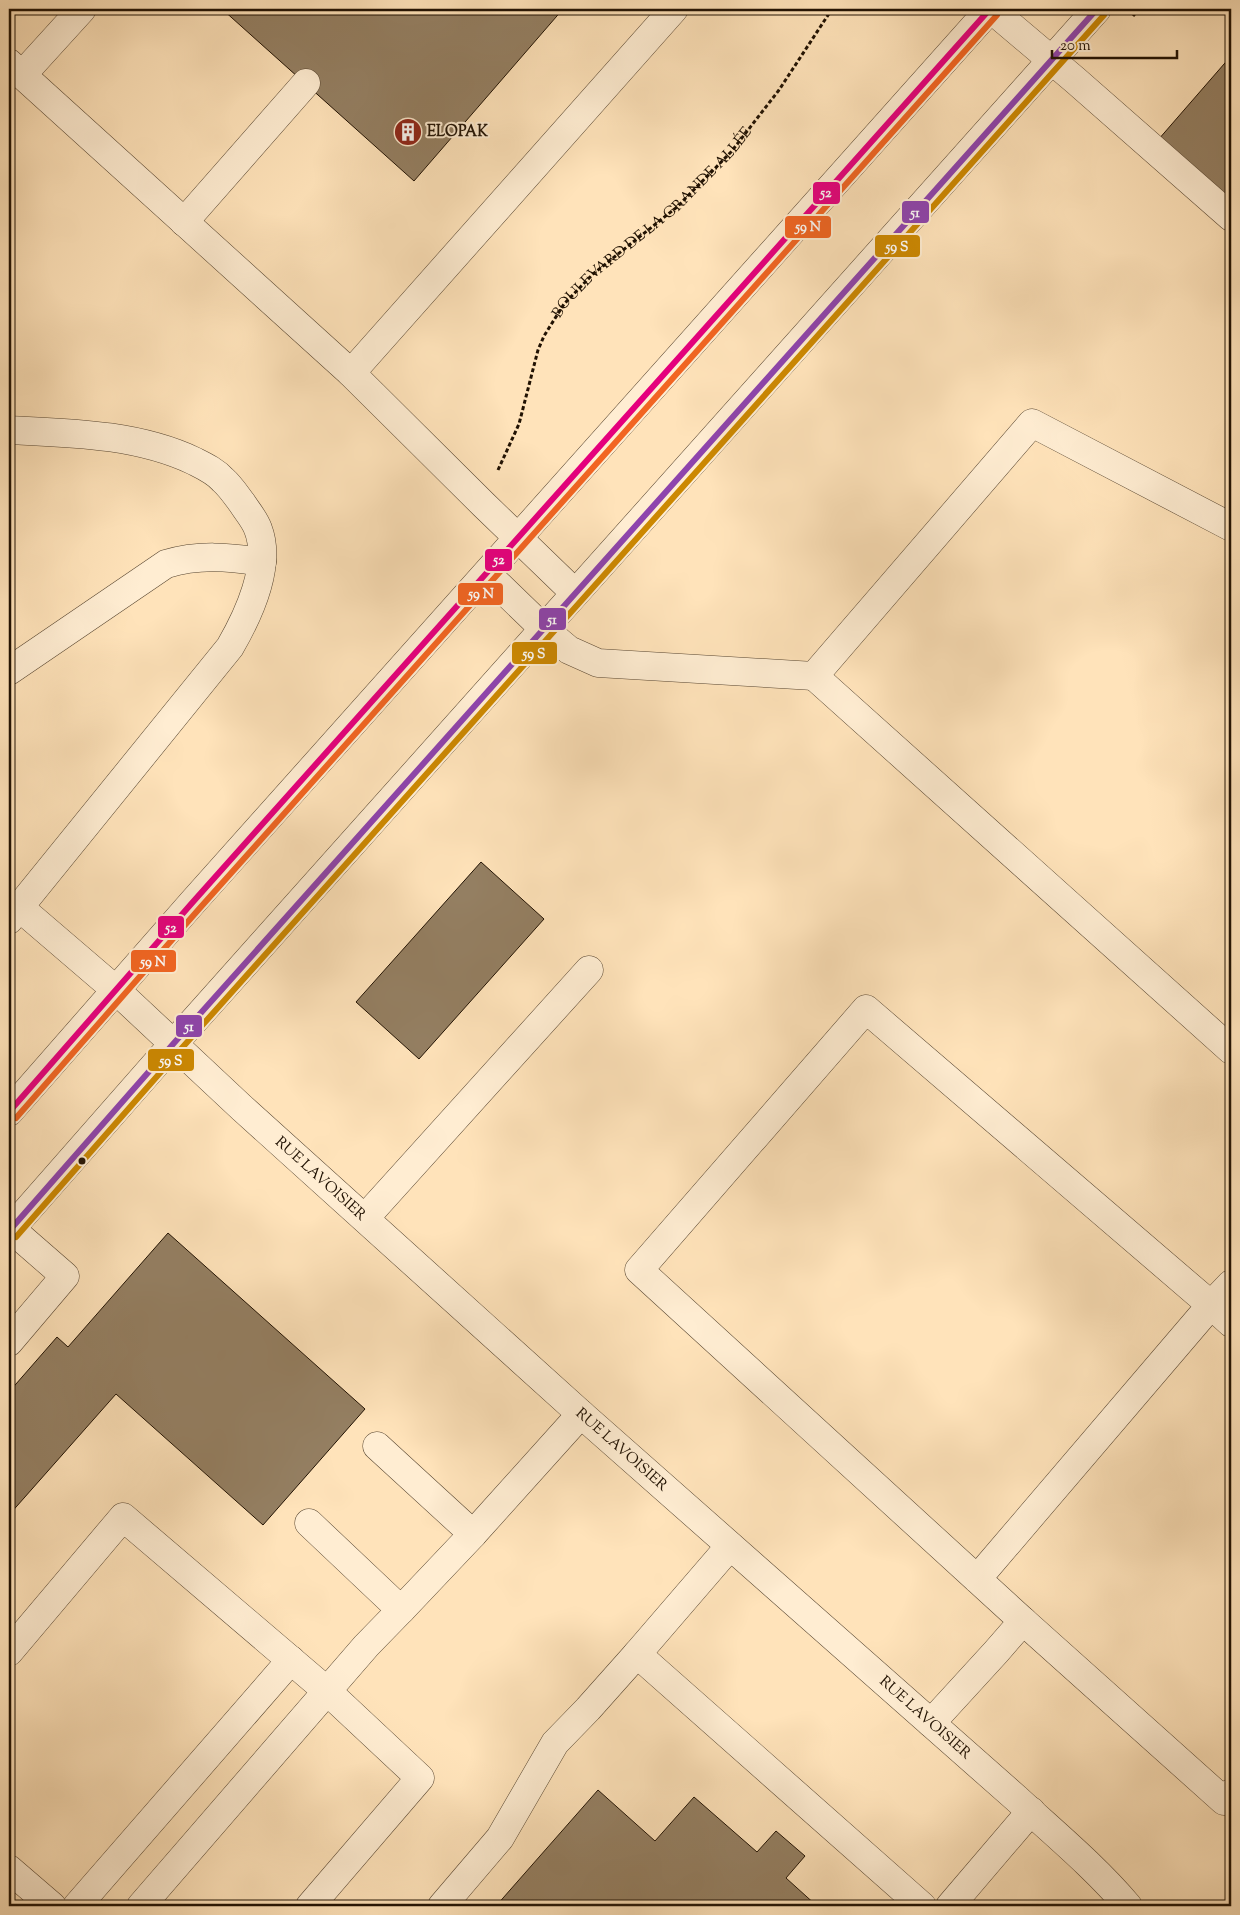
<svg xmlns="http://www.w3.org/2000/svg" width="1240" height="1915" font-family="'Sorts Mill Goudy',serif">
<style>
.building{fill:#947f62;stroke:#211203}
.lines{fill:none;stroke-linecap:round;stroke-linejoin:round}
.minor-casing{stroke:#584631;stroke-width:29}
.path{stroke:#211203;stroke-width:3;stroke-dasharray:4 2.5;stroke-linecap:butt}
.minor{stroke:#ffedd2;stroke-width:28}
.bus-1-casing{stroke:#ffedd2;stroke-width:10}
.bus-2-casing{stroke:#ffedd2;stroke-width:10}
.bus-3-casing{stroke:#ffedd2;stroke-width:10}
.bus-4-casing{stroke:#ffedd2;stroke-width:10}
.bus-1{stroke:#8e44ad;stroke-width:6}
.bus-2{stroke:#cc8801;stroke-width:6}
.bus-3{stroke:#e5007d;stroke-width:6}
.bus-4{stroke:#f26522;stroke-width:6}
.bus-dot{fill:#211203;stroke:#ffedd2;stroke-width:2}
.labels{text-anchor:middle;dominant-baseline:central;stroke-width:4;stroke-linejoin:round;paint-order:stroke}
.poi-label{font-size:15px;font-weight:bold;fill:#211203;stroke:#ffedd2;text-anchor:start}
.street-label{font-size:15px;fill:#211203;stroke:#ffedd2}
.line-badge{stroke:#ffedd2;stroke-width:2}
.badge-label{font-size:14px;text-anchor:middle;font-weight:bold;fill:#fff}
</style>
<rect width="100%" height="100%" fill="#ffe3ba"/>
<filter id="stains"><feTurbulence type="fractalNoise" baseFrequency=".004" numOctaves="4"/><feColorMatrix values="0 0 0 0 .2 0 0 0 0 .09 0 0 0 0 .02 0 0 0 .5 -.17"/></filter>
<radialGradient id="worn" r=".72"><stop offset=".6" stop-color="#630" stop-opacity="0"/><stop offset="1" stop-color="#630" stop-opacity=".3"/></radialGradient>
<path class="building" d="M222 9H563L414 181Z
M1231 56V204L1158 140Z
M481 862 544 919 419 1059 356 1002Z
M168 1233 365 1409 263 1525 116 1394 9 1515V1392L57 1337 68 1347Z
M598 1790 655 1841 694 1797 757 1852 776 1831 805 1856 786 1878 817 1906H496Z"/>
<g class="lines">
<defs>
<g id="minor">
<path d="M991 9 1075 80 1231 217"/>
<path d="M9 63 351 373"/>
<path d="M22 75 82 9"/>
<path d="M184 222 306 83"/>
<path d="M9 430C71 433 137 434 194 461 204 466 215 471 223 480 230 486 236 495 242 503 247 511 255 520 258 529 272 565 248 616 230 647L9 920"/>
<path d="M1231 527 1032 423 814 676 1231 1050"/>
<path d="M487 574 544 629 569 650 598 663 814 676"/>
<path d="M575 593 484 505 351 373 674 9"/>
<path d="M9 671 166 564C199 554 229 557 262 562"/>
<path id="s2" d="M19 907 117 991 242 1108 581 1414 1017 1799C1055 1834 1095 1867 1128 1906"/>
<path d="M9 1112 192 903 990 9"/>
<path d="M365 1218 589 970"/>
<path d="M9 1231 174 1043 1097 9"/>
<path d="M1231 1284 1211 1305 1231 1323"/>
<path d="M9 1342 65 1276 11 1229"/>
<path d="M377 1446 473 1534 581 1414"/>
<path d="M309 1523 401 1610 473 1534"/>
<path d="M730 1546 637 1654 922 1906"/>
<path d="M1023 1621 1224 1801 1231 1793"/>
<path d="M9 1652 123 1517 327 1691 420 1778 310 1906"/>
<path d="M931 1723 996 1652 1023 1621 639 1270 866 1009 1211 1305 977 1579"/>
<path d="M9 1869 52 1906"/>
<path d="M77 1906 291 1660"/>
<path d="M141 1906 366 1646 401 1610"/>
<path d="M442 1906 500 1838 555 1743 588 1709 637 1654"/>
<path d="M950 1906 1031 1811"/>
</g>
</defs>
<use href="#minor" class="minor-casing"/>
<g class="path">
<path d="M1133 16 1139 9"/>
<path id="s1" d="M498 470 519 424 538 350 544 336 564 304 593 274 677 207 731 152 779 90 832 9"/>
</g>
<use href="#minor" class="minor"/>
<defs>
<path id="bus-1" d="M9 1231 174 1043 1097 9"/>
<path id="bus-2" d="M16 1237 181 1049 1104 15"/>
<path id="bus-3" d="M9 1112 192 903 990 9"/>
<path id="bus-4" d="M16 1118 199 909 997 15"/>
</defs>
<use href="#bus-1" class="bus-1-casing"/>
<use href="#bus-2" class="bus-2-casing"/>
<use href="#bus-3" class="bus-3-casing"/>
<use href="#bus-4" class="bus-4-casing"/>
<use href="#bus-1" class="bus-1"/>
<use href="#bus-2" class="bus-2"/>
<use href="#bus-3" class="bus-3"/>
<use href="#bus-4" class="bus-4"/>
</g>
<defs>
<symbol id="building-disc" viewBox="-11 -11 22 22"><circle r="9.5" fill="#8f2418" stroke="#ffedd2"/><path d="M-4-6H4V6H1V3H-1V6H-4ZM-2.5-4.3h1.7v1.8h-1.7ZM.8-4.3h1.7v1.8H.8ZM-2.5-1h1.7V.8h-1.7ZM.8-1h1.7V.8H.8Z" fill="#fff"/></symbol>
</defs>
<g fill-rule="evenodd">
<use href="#building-disc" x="392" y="116" width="32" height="32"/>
</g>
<circle class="bus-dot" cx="82" cy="1161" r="4.5"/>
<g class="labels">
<g class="poi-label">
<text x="427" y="132">ELOPAK</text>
</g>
<g class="street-label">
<text stroke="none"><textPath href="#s1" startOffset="300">BOULEVARD DE LA GRANDE-ALLÉE</textPath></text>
<text stroke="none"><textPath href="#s2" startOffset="406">RUE LAVOISIER</textPath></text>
<text stroke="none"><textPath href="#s2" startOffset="811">RUE LAVOISIER</textPath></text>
<text stroke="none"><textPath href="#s2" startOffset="1216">RUE LAVOISIER</textPath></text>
</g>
</g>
<g class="line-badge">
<rect x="812" y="181" width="29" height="24" rx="5" fill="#e5007d"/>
<rect x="901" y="200" width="29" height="24" rx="5" fill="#8e44ad"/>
<rect x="784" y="215" width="48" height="24" rx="5" fill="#f26522"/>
<rect x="874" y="234" width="47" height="24" rx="5" fill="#cc8801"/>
<rect x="484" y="548" width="29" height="24" rx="5" fill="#e5007d"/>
<rect x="457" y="582" width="47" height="24" rx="5" fill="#f26522"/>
<rect x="538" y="607" width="29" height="24" rx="5" fill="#8e44ad"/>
<rect x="511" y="641" width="47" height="24" rx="5" fill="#cc8801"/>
<rect x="157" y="915" width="28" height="24" rx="5" fill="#e5007d"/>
<rect x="130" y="949" width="47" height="24" rx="5" fill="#f26522"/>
<rect x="175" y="1014" width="28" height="24" rx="5" fill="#8e44ad"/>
<rect x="147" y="1048" width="48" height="24" rx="5" fill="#cc8801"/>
</g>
<g class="badge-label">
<text x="826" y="197">52</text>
<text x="915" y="217">51</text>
<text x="808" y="231">59 N</text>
<text x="897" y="251">59 S</text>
<text x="499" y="564">52</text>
<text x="481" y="598">59 N</text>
<text x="552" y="624">51</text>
<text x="534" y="658">59 S</text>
<text x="171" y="932">52</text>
<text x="153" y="966">59 N</text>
<text x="189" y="1031">51</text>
<text x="171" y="1065">59 S</text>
</g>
<rect width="1240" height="1915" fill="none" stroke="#ffe3ba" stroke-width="30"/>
<rect x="10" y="10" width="1220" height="1895" fill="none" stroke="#211203" stroke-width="2.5"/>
<rect x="15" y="15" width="1210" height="1885" fill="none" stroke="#211203"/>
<path d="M1052 50v8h125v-8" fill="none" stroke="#211203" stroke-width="2.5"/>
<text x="1060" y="50" font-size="15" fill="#211203" stroke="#ffedd2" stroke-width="4" paint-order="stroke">20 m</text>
<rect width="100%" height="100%" filter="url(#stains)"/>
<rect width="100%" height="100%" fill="url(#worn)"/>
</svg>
